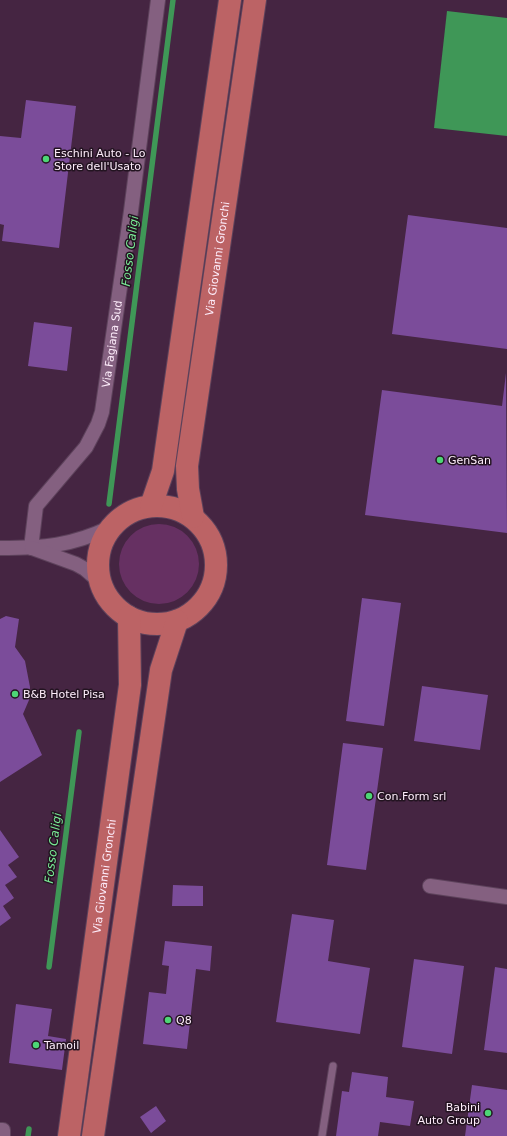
<svg xmlns="http://www.w3.org/2000/svg" width="507" height="1136" font-family="'DejaVu Sans',sans-serif">
<style>
.green{fill:#663062}
.water{fill:#3f9757}
.lines{fill:none;stroke-linecap:round;stroke-linejoin:round}
.stream{stroke:#3f9757;stroke-width:5.5}
.building{fill:#7b4c9a}
.lane-casing{stroke:#5d425b;stroke-width:9}
.street-casing{stroke:#5d425b;stroke-width:16}
.primary-casing{stroke:#5d425b;stroke-width:24}
.lane{stroke:#846080;stroke-width:7}
.street{stroke:#846080;stroke-width:14}
.primary{stroke:#bc6365;stroke-width:22}
.poi-dot{fill:#4dd676;stroke:#231421;stroke-width:1.5}
.labels{text-anchor:middle;dominant-baseline:central;stroke-width:3;stroke-linejoin:round;paint-order:stroke}
.poi-label{font-size:11px;fill:#feedfb;stroke:#231421;text-anchor:start}
.street-label{font-size:11px;fill:#feedfb;stroke:#231421}
.water-label{font-size:12px;font-style:italic;fill:#7aeb96;stroke:#231421}
</style>
<rect width="100%" height="100%" fill="#452542"/>
<path class="green" d="M119 564a40 40 0 1 1 80 0a40 40 0 1 1-80 0Z"/>
<path class="water" d="M447 11 507 18V136L434 128Z"/>
<g class="lines">
<path class="stream" d="M109 504 173 0
M49 967 79 732
M28 1136 29 1129"/>
</g>
<path class="building" d="M26 100 76 106 59 248 2 241 4 225 0 224V136L21 138Z
M408 215 507 228V349L392 334Z
M34 322 72 327 67 371 28 366Z
M506 373 507 533 365 515 382 390 502 406Z
M362 598 401 603 384 726 346 721Z
M6 616 19 619 15 647 25 661 30 687 29 700 23 714 42 755 0 782V619Z
M422 686 488 695 480 750 414 741Z
M343 743 383 748 366 870 327 865Z
M0 830 19 857 8 865 17 877 5 885 14 898 3 906 11 918 0 926Z
M173 885 203 886V906H172Z
M292 914 334 920 328 961 370 968 360 1034 276 1022Z
M165 941 212 946 210 971 196 969 187 1049 143 1044 149 992 166 994 169 966 162 965Z
M414 959 464 966 452 1054 402 1047Z
M495 967 507 969V1053L484 1050Z
M16 1004 52 1009 48 1036 66 1039 62 1070 9 1063Z
M352 1072 388 1077 386 1097 414 1101 410 1126 380 1122 378 1136H336L342 1091 349 1092Z
M472 1085 507 1090V1136H465Z
M156 1106 166 1121 151 1133 140 1117Z"/>
<g class="lines">
<defs>
<path id="lane" d="M322 1136 333 1066"/>
<g id="street">
<path d="M0 548C44 548 71 546 111 527"/>
<path id="s1" d="M31 548 36 506 86 447 98 424 102 412 131 211 158 0"/>
<path d="M32 548 76 564 85 569 100 582"/>
<path d="M430 886 507 897"/>
<path d="M0 1130H3V1136"/>
</g>
<g id="primary">
<circle cx="157" cy="565" r="59"/>
<path d="M151 506 163 471 230 0"/>
<path id="s2" d="M193 517 188 489 187 466 255 0"/>
<path id="s3" d="M69 1136 130 685 129 617"/>
<path d="M93 1136 161 670 177 621"/>
</g>
</defs>
<use href="#lane" class="lane-casing"/>
<use href="#street" class="street-casing"/>
<use href="#primary" class="primary-casing"/>
<use href="#lane" class="lane"/>
<use href="#street" class="street"/>
<use href="#primary" class="primary"/>
</g>
<g class="poi-dot">
<circle cx="46" cy="159" r="4"/>
<circle cx="440" cy="460" r="4"/>
<circle cx="15" cy="694" r="4"/>
<circle cx="369" cy="796" r="4"/>
<circle cx="168" cy="1020" r="4"/>
<circle cx="36" cy="1045" r="4"/>
<circle cx="488" cy="1113" r="4"/>
</g>
<g class="labels">
<g class="poi-label">
<text x="54" y="153">Eschini Auto - Lo<tspan x="54" dy="13">Store dell'Usato</tspan></text>
<text x="448" y="460">GenSan</text>
<text x="23" y="694">B&amp;B Hotel Pisa</text>
<text x="377" y="796">Con.Form srl</text>
<text x="176" y="1020">Q8</text>
<text x="44" y="1045">Tamoil</text>
<text x="480" y="1107" text-anchor="end">Babini<tspan x="480" dy="13">Auto Group</tspan></text>
</g>
<g class="street-label">
<text stroke="none"><textPath href="#s2" startOffset="261">Via Giovanni Gronchi</textPath></text>
<text stroke="none"><textPath href="#s1" startOffset="227">Via Fagiana Sud</textPath></text>
<text stroke="none"><textPath href="#s3" startOffset="262">Via Giovanni Gronchi</textPath></text>
</g>
<g class="water-label">
<text transform="translate(130 251) rotate(-83)">Fosso Caligi</text>
<text transform="translate(53 848) rotate(-83)">Fosso Caligi</text>
</g>
</g>
</svg>
